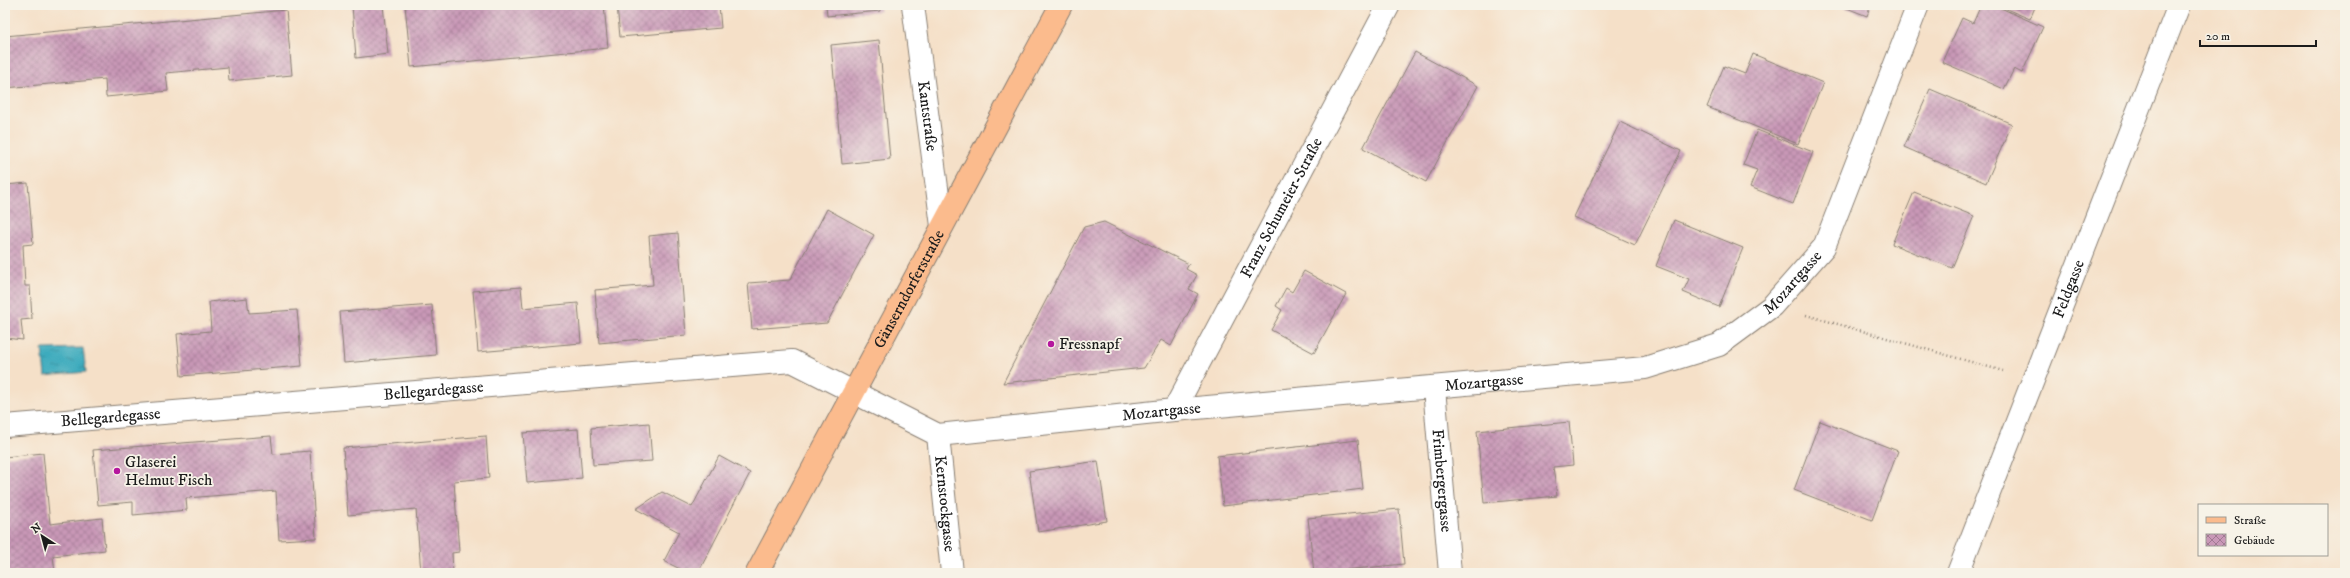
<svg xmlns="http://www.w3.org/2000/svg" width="2350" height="578" font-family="'IM FELL DW Pica',serif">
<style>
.water{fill:url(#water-ripples);stroke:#2d646c}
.building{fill:url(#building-cross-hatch)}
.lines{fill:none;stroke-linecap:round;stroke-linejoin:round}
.minor-casing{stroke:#887e72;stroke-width:24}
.primary-casing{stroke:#887e72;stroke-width:24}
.path{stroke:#887e72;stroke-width:2.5;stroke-dasharray:1 3;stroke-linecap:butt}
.minor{stroke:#fff;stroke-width:22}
.primary{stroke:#fbbb8d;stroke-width:22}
.poi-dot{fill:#b5179e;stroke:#f7f3e8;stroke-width:1.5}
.labels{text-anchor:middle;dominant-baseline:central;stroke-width:3.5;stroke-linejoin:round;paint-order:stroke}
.street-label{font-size:16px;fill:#1c1c1c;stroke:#f7f3e8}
.poi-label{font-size:16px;fill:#1c1c1c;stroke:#f7f3e8;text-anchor:start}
</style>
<defs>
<pattern id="water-ripples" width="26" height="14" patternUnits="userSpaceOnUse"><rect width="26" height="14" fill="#3eabbd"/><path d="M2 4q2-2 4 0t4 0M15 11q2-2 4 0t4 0" fill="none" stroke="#338a99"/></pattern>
<pattern id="building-cross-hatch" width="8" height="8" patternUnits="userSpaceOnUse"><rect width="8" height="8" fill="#c998b7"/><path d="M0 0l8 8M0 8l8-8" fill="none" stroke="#a27b94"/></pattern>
</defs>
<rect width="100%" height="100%" fill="#f7f3e8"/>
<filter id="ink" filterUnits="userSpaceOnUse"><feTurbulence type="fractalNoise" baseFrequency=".025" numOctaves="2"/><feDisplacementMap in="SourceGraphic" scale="8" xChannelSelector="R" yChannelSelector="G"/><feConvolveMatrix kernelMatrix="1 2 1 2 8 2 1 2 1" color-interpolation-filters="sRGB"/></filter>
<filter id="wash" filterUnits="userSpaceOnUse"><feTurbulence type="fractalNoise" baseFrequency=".012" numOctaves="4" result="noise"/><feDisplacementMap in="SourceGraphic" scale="16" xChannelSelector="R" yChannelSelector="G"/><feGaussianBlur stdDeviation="0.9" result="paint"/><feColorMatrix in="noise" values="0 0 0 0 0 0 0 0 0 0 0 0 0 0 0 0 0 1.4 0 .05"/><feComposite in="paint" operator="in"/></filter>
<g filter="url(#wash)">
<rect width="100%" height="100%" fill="#f5e0c8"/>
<path class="water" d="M83 348 86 372 45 376 42 349Z"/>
<g id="blocks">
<path class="building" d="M352 5H383L388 54 356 58Z
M405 5H604L608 48 411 67Z
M617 5H719L721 28 620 37Z
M826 5H880V11L827 16Z
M1839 5H1871L1867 16Z
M1981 5H1994L2043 27 2022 73 2014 69 2004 89 1942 62 1962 18 1973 23Z
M1997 5H2036L2030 19Z
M286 10 292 75 229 81 228 67 166 73 168 91 106 97 105 79 5 88V36Z
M879 40 890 159 842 164 831 45Z
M1415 52 1478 86 1426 182 1363 148Z
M1753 54 1823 83 1798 144 1707 107 1724 66 1745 74Z
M1930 89 2012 124 1986 183 1904 147Z
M1620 122 1681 151 1635 245 1574 217Z
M1757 130 1813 152 1793 204 1750 187 1757 170 1743 165Z
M28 183 33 244 23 245 25 286H30L32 319 21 320 23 340 5 338V185Z
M1914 192 1974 216 1952 268 1892 244Z
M827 209 874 235 827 323 752 329 748 283 790 280Z
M1674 220 1743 248 1719 307 1683 292 1689 279 1656 266Z
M1104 222 1189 264 1186 269 1197 275 1189 289 1198 294 1171 346 1161 340 1144 368 1003 383 1084 227Z
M678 233 686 335 599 343 595 290 653 285 649 236Z
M1304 271 1346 294 1314 353 1271 330 1282 310 1276 306 1286 288 1292 292Z
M521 287 523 308 578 303 581 343 478 352 473 291Z
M247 298 249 313 297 310 302 366 181 376 177 334 211 331 209 302Z
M432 305 436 355 344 363 340 312Z
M1820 421 1898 451 1872 520 1794 490Z
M1569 422 1573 465 1553 467 1557 496 1484 503 1477 431Z
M649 423 652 461 593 465 591 428Z
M578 429 582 478 527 483 523 433Z
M271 436 273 454 310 451 316 538 279 540 276 491 186 498 187 510 133 515V502L98 505 93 450Z
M486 436 489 478 454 481 459 552 452 553 453 573H421L416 509 348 515 343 448Z
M1358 440 1363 489 1223 506 1217 456Z
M43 453 50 524 102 518 105 550 53 556 55 573H5V457Z
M719 456 750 473 698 573H688L664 561 679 532 636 509 662 492 692 507Z
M1098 461 1107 521 1038 532 1029 471Z
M1399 509 1404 564 1314 573 1308 518Z"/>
</g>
</g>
<g filter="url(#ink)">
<use href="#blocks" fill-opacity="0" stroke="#887e72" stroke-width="1"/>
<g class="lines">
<defs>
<g id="minor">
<path id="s1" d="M913 5 942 226"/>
<path id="s2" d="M1434 388 1450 573"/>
<path id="s3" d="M1174 410 1389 5"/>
<path id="s4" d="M5 426 792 361 938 435 1174 410 1645 368 1719 345 1772 306 1824 247 1918 5"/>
<path id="s5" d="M938 435 952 573"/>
<path id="s6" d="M1958 573 2179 5"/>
</g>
<g id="primary">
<path id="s7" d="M757 573 1061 5"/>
</g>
</defs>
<use href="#minor" class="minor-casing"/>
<use href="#primary" class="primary-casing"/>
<path class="path" d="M1806 315 2003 371"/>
<use href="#minor" class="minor"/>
<use href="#primary" class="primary"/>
</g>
</g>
<g class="poi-dot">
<circle cx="1051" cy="344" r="4"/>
<circle cx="117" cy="471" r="4"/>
</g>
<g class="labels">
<g class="street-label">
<text stroke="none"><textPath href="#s1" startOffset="112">Kantstraße</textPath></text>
<text stroke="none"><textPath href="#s3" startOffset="229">Franz Schumeier-Straße</textPath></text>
<text stroke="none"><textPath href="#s4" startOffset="1838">Mozartgasse</textPath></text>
<text stroke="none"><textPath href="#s7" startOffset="322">Gänserndorferstraße</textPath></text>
<text stroke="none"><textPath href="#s6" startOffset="305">Feldgasse</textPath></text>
<text stroke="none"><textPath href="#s4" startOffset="1502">Mozartgasse</textPath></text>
<text stroke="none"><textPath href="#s4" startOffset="430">Bellegardegasse</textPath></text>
<text stroke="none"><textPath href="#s4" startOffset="1178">Mozartgasse</textPath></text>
<text stroke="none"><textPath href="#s4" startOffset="106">Bellegardegasse</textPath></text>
<text stroke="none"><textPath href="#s2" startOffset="93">Frimbergergasse</textPath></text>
<text stroke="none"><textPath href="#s5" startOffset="69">Kernstockgasse</textPath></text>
</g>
<g class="poi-label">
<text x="1059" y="344">Fressnapf</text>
<text x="125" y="462">Glaserei<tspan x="125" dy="18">Helmut Fisch</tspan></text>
</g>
</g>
<rect width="2350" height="578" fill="none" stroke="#f7f3e8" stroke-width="20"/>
<rect x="2198" y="504" width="130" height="52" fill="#f7f3e8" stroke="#9f9d96"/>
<rect x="2206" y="517" width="20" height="6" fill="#fbbb8d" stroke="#9f9d96"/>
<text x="2234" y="524" font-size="12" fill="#1c1c1c">Straße</text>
<rect x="2206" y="534" width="20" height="12" fill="url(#building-cross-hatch)" stroke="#9f9d96"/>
<text x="2234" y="544" font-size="12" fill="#1c1c1c">Gebäude</text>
<g transform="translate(42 536) rotate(324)" stroke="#f7f3e8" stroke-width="3" paint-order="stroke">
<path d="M0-3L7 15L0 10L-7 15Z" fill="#1c1c1c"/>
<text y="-6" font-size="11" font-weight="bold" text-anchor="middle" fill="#1c1c1c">N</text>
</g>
<path d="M2200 40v6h116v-6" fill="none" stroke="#1c1c1c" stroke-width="2"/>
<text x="2206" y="40" font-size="12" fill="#1c1c1c" stroke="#f7f3e8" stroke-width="3" paint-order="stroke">20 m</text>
</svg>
